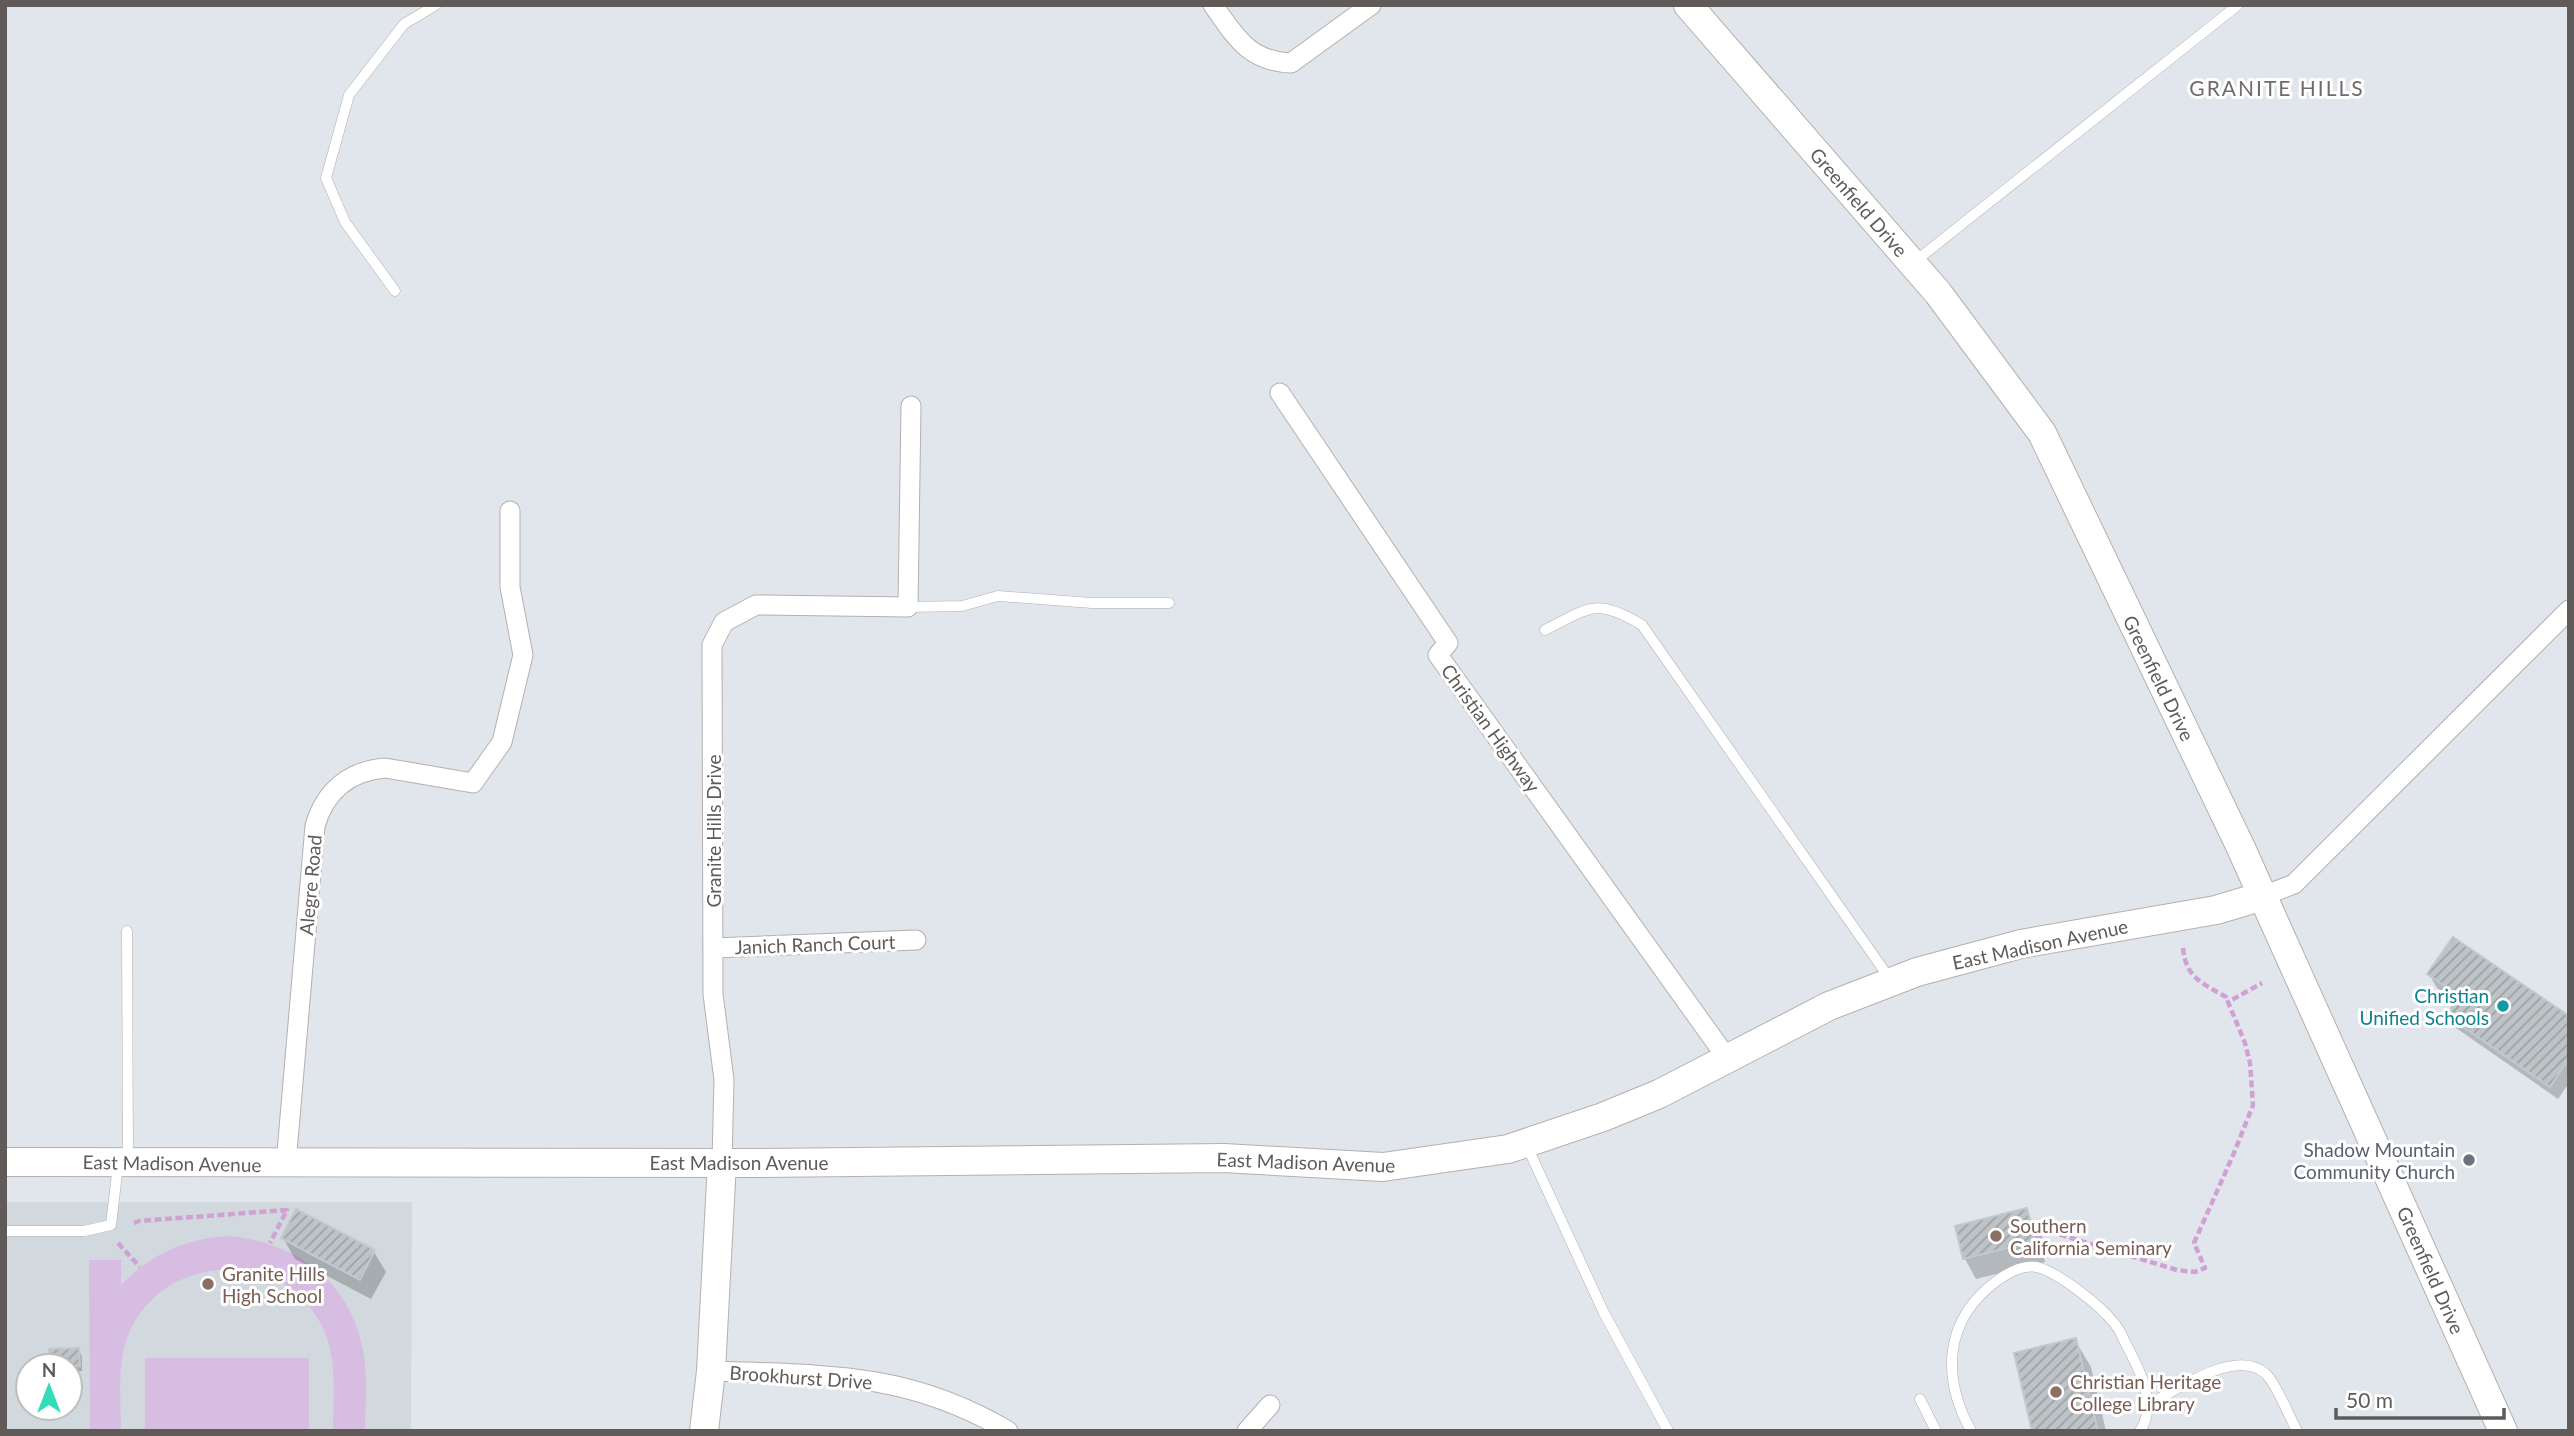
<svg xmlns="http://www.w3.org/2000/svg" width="2574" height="1436" font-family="Lato,sans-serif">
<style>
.education{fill:#d1d8de;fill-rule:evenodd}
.green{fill:#d7bde2}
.shadow{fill:#0003}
.building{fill:url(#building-hatch);stroke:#bfc9cf;stroke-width:2}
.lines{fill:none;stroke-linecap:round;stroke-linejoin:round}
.lane-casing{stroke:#b5b0ae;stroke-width:11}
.street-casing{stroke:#b5b0ae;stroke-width:21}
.secondary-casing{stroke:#b5b0ad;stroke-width:30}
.path{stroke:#d1a1d3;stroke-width:4.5;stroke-dasharray:7 3.5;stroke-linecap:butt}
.lane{stroke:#fff;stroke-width:10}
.street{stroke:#fff;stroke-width:19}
.secondary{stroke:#fff;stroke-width:28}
.culture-dot{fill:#0f9aa8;stroke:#fff;stroke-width:2.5}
.worship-dot{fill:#6b7280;stroke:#fff;stroke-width:2.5}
.education-dot{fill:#8d6e63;stroke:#fff;stroke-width:2.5}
.labels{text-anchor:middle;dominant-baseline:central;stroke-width:6;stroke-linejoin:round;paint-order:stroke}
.street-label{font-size:19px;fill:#605b59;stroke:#fff}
.culture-label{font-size:19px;fill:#0d838f;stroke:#fff;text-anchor:end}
.worship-label{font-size:19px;fill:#5b616d;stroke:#fff;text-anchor:end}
.education-label{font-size:19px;fill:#785e54;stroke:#fff;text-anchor:start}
.neighbourhood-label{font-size:21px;letter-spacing:2px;fill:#726b6a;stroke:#fff}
</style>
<defs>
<pattern id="building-hatch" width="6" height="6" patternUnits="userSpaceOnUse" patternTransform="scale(1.75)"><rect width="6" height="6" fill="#bdc3c6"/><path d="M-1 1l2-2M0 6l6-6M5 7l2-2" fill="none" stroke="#9da1a4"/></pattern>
</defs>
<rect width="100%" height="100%" fill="#e0e6eb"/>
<path class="education" d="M5 1202H412L411 1431H5ZM28 1366H70V1408H28Z"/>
<path class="green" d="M227 1236C295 1241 350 1281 363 1350 368 1376 365 1405 365 1431H333C333 1396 338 1358 322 1326 280 1243 155 1254 126 1341 117 1369 121 1402 121 1431H90L89 1260H121V1285C151 1254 185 1239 227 1236Z
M145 1358H309V1431H145Z"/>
<path class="shadow" d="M2429 974 2569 1018V1083L2558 1099 2456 1028 2448 1015 2457 1002 2437 988Z
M2026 1210 2037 1230 2045 1262 1976 1279 1965 1259 1957 1227Z
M283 1238 374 1252 386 1272 371 1299 295 1259Z
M2075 1340 2091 1367 2106 1431H2034Z
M78 1350 82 1356V1371L70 1372V1366H51Z"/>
<path class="building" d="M2453 937 2569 1016V1059L2550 1087 2446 1015 2459 996 2427 974Z
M2027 1208 2035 1241 1963 1259 1955 1226Z
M296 1209 375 1250 360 1280 281 1238Z
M2076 1338 2098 1431H2032L2014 1353Z
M79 1348 80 1366H49V1349Z"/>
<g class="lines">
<defs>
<path id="lane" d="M1913 263 2238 5
M395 291 345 222 326 178 349 95 404 24 436 5
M908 607 962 606 998 596 1092 603H1169
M1545 630C1589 608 1596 597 1642 625L1890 979
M127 931 128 1161
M1526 1144 1604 1313 1668 1431
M5 1231H84L111 1225 118 1165
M1920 1399 1936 1431
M2148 1405C2177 1390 2236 1347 2266 1374 2277 1385 2289 1416 2297 1431
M1971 1431C1941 1376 1944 1319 1998 1280 2009 1272 2023 1264 2037 1267 2059 1273 2100 1305 2114 1323 2120 1329 2123 1339 2127 1346 2140 1371 2158 1404 2140 1431"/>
<path id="street" d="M1213 5C1236 37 1248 61 1291 63L1371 5
M1280 393 1448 643 1438 655 1727 1058
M2263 896 2294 884 2569 610
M713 948 916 940
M722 1162 724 1080 713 994 712 645 724 622 756 605 908 607 911 406
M286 1164 315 826C325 791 349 771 385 768L473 783 502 742 523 655 510 587V511
M711 1371C823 1375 907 1371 1008 1431
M1247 1431 1270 1405"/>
<path id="secondary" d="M1688 5 1938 293 2042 433 2241 848 2503 1431
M5 1162 753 1163 1224 1158 1383 1167 1508 1149 1603 1117 1659 1094 1829 1006 1917 972 2021 944 2216 910 2263 896
M704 1431 711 1371 722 1162"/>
</defs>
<use href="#lane" class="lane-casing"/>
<use href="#street" class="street-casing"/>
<use href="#secondary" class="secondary-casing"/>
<path class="path" d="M2183 948C2186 978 2202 983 2226 997L2228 1002
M134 1223 139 1221 287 1210 270 1243
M2036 1238 2040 1237V1230H2045L2177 1270 2195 1272 2205 1268 2194 1243 2234 1153 2253 1105 2250 1063 2245 1043 2228 1002 2262 983
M118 1243 140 1267"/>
<use href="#lane" class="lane"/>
<use href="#street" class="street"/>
<use href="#secondary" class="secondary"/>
</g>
<circle class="culture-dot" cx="2503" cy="1006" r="7"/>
<circle class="worship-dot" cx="2469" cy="1160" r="7"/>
<g class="education-dot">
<circle cx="1996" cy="1236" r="7"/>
<circle cx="208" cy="1284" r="7"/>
<circle cx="2056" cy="1392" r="7"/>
</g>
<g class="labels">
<g class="street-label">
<text transform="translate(1859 202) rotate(49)">Greenfield Drive</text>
<text transform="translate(2159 678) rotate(64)">Greenfield Drive</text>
<text transform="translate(1491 728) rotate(54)">Christian Highway</text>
<text transform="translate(713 831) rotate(-90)">Granite Hills Drive</text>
<text transform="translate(310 885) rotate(-85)">Alegre Road</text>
<text transform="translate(815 944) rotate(-2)">Janich Ranch Court</text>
<text transform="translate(2040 944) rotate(-12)">East Madison Avenue</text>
<text x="739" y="1162">East Madison Avenue</text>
<text transform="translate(1306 1162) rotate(2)">East Madison Avenue</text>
<text transform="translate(172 1163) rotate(1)">East Madison Avenue</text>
<text transform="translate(2431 1270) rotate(66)">Greenfield Drive</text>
<text transform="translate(801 1377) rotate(4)">Brookhurst Drive</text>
</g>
<g class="culture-label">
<text x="2489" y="995">Christian<tspan x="2489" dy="22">Unified Schools</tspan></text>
</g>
<g class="worship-label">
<text x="2455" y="1149">Shadow Mountain<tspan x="2455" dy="22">Community Church</tspan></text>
</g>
<g class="education-label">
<text x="2010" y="1225">Southern<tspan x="2010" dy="22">California Seminary</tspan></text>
<text x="222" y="1273">Granite Hills<tspan x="222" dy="22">High School</tspan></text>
<text x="2070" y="1381">Christian Heritage<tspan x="2070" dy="22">College Library</tspan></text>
</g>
<g class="neighbourhood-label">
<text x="2277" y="87">GRANITE HILLS</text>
</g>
</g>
<rect width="2574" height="1436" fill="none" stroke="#605b59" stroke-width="14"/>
<g transform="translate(49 1387)"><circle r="33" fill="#ffffff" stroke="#bfbdbd" stroke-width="2"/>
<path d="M0-5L12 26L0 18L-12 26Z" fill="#33deb7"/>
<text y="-10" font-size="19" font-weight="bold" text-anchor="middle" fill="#605b59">N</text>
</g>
<path d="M2336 1408v10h168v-10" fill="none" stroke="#605b59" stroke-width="3.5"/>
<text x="2346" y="1408" font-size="21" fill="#605b59" stroke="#ffffff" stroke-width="5" paint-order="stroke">50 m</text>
</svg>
